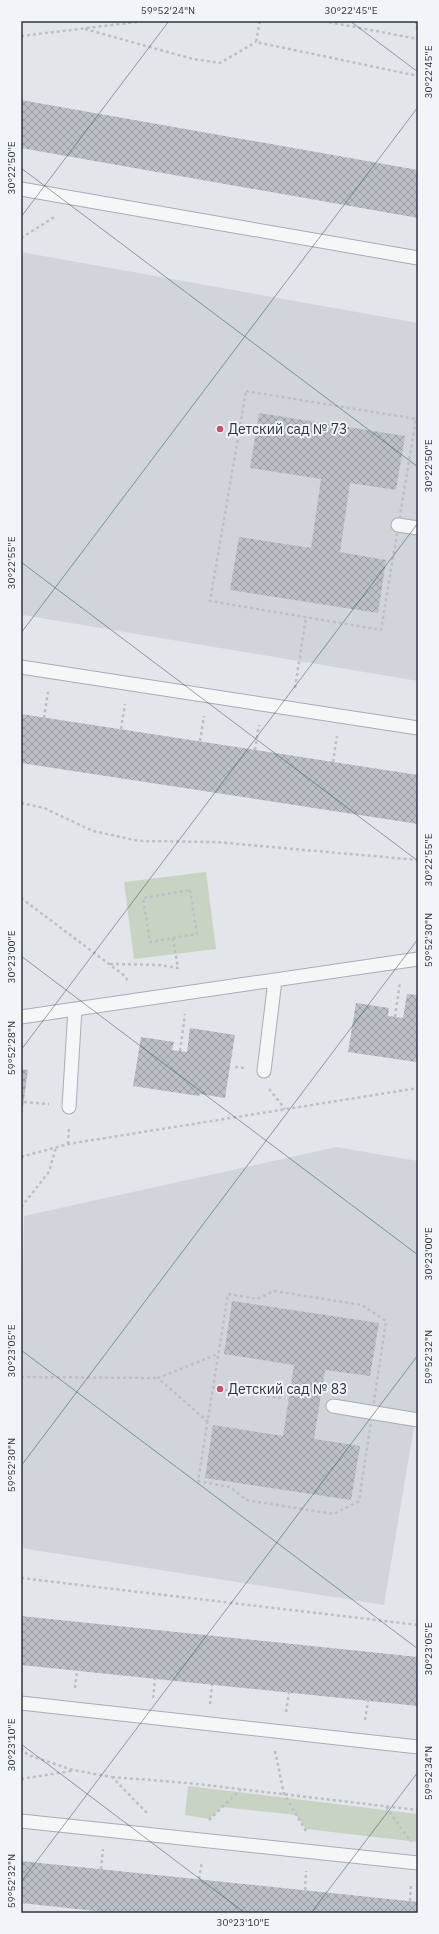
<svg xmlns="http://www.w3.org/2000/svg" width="439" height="1934" font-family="'IBM Plex Sans',sans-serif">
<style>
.built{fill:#d0d5db}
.green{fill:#c9d3c4}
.building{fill:url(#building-cross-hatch)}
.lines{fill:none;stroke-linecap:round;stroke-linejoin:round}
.lane-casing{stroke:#a7adb4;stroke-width:15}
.path{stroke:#bcc0c5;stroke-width:2.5;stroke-dasharray:3 3;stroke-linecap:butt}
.lane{stroke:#f5f6f8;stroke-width:13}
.ticks{fill:none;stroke:#2b3541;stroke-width:1;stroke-opacity:0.45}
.poi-dot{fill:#c6506e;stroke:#f2f5f7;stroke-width:1.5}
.labels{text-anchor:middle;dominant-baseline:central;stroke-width:4;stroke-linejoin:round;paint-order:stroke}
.poi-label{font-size:14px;fill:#2b3541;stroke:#f2f5f7;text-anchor:start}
.neatline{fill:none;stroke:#2b3541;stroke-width:1.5}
.ticks-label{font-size:10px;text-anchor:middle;fill:#2b3541}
</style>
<defs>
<pattern id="building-cross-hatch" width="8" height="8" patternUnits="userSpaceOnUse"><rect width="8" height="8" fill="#bac0c6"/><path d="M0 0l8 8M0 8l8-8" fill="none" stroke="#979da2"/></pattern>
</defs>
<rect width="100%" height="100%" fill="#e2e6ea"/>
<path class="built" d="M21 252 418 323V681L23 615 21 534Z
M336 1147 418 1161V1403L384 1605 21 1548V1376L24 1216Z"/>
<path class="green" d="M206 872 216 949 134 959 124 882Z
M188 1786 418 1814V1842L306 1829 296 1815 222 1807 209 1819 185 1815Z"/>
<path class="building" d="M21 100 418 170V218L21 148Z
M259 413 405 436 396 490 350 483 340 552 386 560 378 613 230 590 239 537 311 548 321 479 250 468Z
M21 714 418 775V824L21 763Z
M407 994 418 995V1059L416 1062 348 1052 356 1003 389 1008 388 1016 403 1018Z
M190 1028 235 1035 225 1098 200 1094 199 1096 133 1086 141 1037 174 1042 172 1050 187 1052Z
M21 1069 28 1070 22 1114H21Z
M232 1301 379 1323 370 1376 325 1370 314 1439 360 1446 351 1500 205 1478 213 1425 283 1436 294 1365 224 1354Z
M21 1616 418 1657V1706L21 1665Z
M21 1861 418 1902V1913H114L21 1903Z"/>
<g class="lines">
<defs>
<path id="lane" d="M21 189 418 258
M398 525 418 528
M21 667 418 728
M21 1017 418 959
M264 1071 275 980
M69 1107 75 1009
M333 1406 418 1420
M21 1703 418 1747
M21 1821 418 1863"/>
</defs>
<use href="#lane" class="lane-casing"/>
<path class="path" d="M260 21 256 42 418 76
M323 21 418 39
M416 21 418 37
M85 29 193 59 220 63 256 42
M21 36 145 21
M21 238 56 216
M246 391 416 419 381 630 210 601Z
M295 688 306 617
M44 718 48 692
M121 729 125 704
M200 741 204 716
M255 750 259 725
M333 762 337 736
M21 803 44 808 93 831 139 841 215 842 418 860
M190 890 197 934 150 942 143 898Z
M21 898 125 976 128 982
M173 938 178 969
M110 964 160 965 178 968
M395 1017 400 982
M180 1051 185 1014
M235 1067 245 1068
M269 1089 285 1109
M24 1102 49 1104
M68 1144 69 1127
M21 1157 68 1144 418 1088
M21 1207 49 1172 56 1147
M274 1291 362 1305 386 1321 359 1501 334 1514 246 1500 230 1487 198 1481 228 1294 257 1299Z
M21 1377 158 1378
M213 1388 282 1398
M208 1422 158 1378 218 1354
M21 1578 418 1625
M75 1688 77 1671
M153 1698 155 1679
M210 1704 212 1685
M286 1712 289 1692
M365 1720 368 1701
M21 1748 28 1755 73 1770 112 1777 147 1813
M275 1751 284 1794 306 1831
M112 1777 188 1783 418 1810
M21 1779 72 1771
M386 1807 411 1842
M209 1820 241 1789
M101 1869 103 1849
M199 1879 202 1861
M305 1890 306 1871
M410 1901 411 1883"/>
<use href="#lane" class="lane"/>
</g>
<path class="ticks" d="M350 21 418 72M21 168 418 467M21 217 169 21M21 562 418 861M21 633 418 107M21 956 418 1255M21 1050 418 523M21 1350 418 1649M21 1466 418 939M21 1744 245 1913M21 1882 418 1355M311 1913 418 1772"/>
<g class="poi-dot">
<circle cx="220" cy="429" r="4"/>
<circle cx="220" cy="1389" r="4"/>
</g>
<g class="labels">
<g class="poi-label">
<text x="228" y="429">Детский сад № 73</text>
<text x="228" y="1389">Детский сад № 83</text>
</g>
</g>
<rect width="439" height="1934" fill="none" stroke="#f2f5f7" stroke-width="44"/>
<rect x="22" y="22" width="395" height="1890" class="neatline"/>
<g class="ticks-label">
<text x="168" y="14">59°52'24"N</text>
<text x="351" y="14">30°22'45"E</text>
<text transform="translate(428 72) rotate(-90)" y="4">30°22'45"E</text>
<text transform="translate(11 168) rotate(-90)" y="4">30°22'50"E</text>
<text transform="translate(428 466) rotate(-90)" y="4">30°22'50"E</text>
<text transform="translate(11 563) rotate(-90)" y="4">30°22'55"E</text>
<text transform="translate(428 860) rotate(-90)" y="4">30°22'55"E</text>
<text transform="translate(428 940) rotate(-90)" y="4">59°52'30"N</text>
<text transform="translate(11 957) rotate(-90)" y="4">30°23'00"E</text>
<text transform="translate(11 1048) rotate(-90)" y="4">59°52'28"N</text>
<text transform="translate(428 1254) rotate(-90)" y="4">30°23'00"E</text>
<text transform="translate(11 1351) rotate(-90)" y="4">30°23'05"E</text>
<text transform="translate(428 1357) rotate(-90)" y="4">59°52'32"N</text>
<text transform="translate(11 1465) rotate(-90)" y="4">59°52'30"N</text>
<text transform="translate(428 1649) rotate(-90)" y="4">30°23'05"E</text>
<text transform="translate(11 1745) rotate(-90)" y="4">30°23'10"E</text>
<text transform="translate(428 1773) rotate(-90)" y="4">59°52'34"N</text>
<text transform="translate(11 1881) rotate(-90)" y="4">59°52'32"N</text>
<text x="243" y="1926">30°23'10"E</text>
</g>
</svg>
